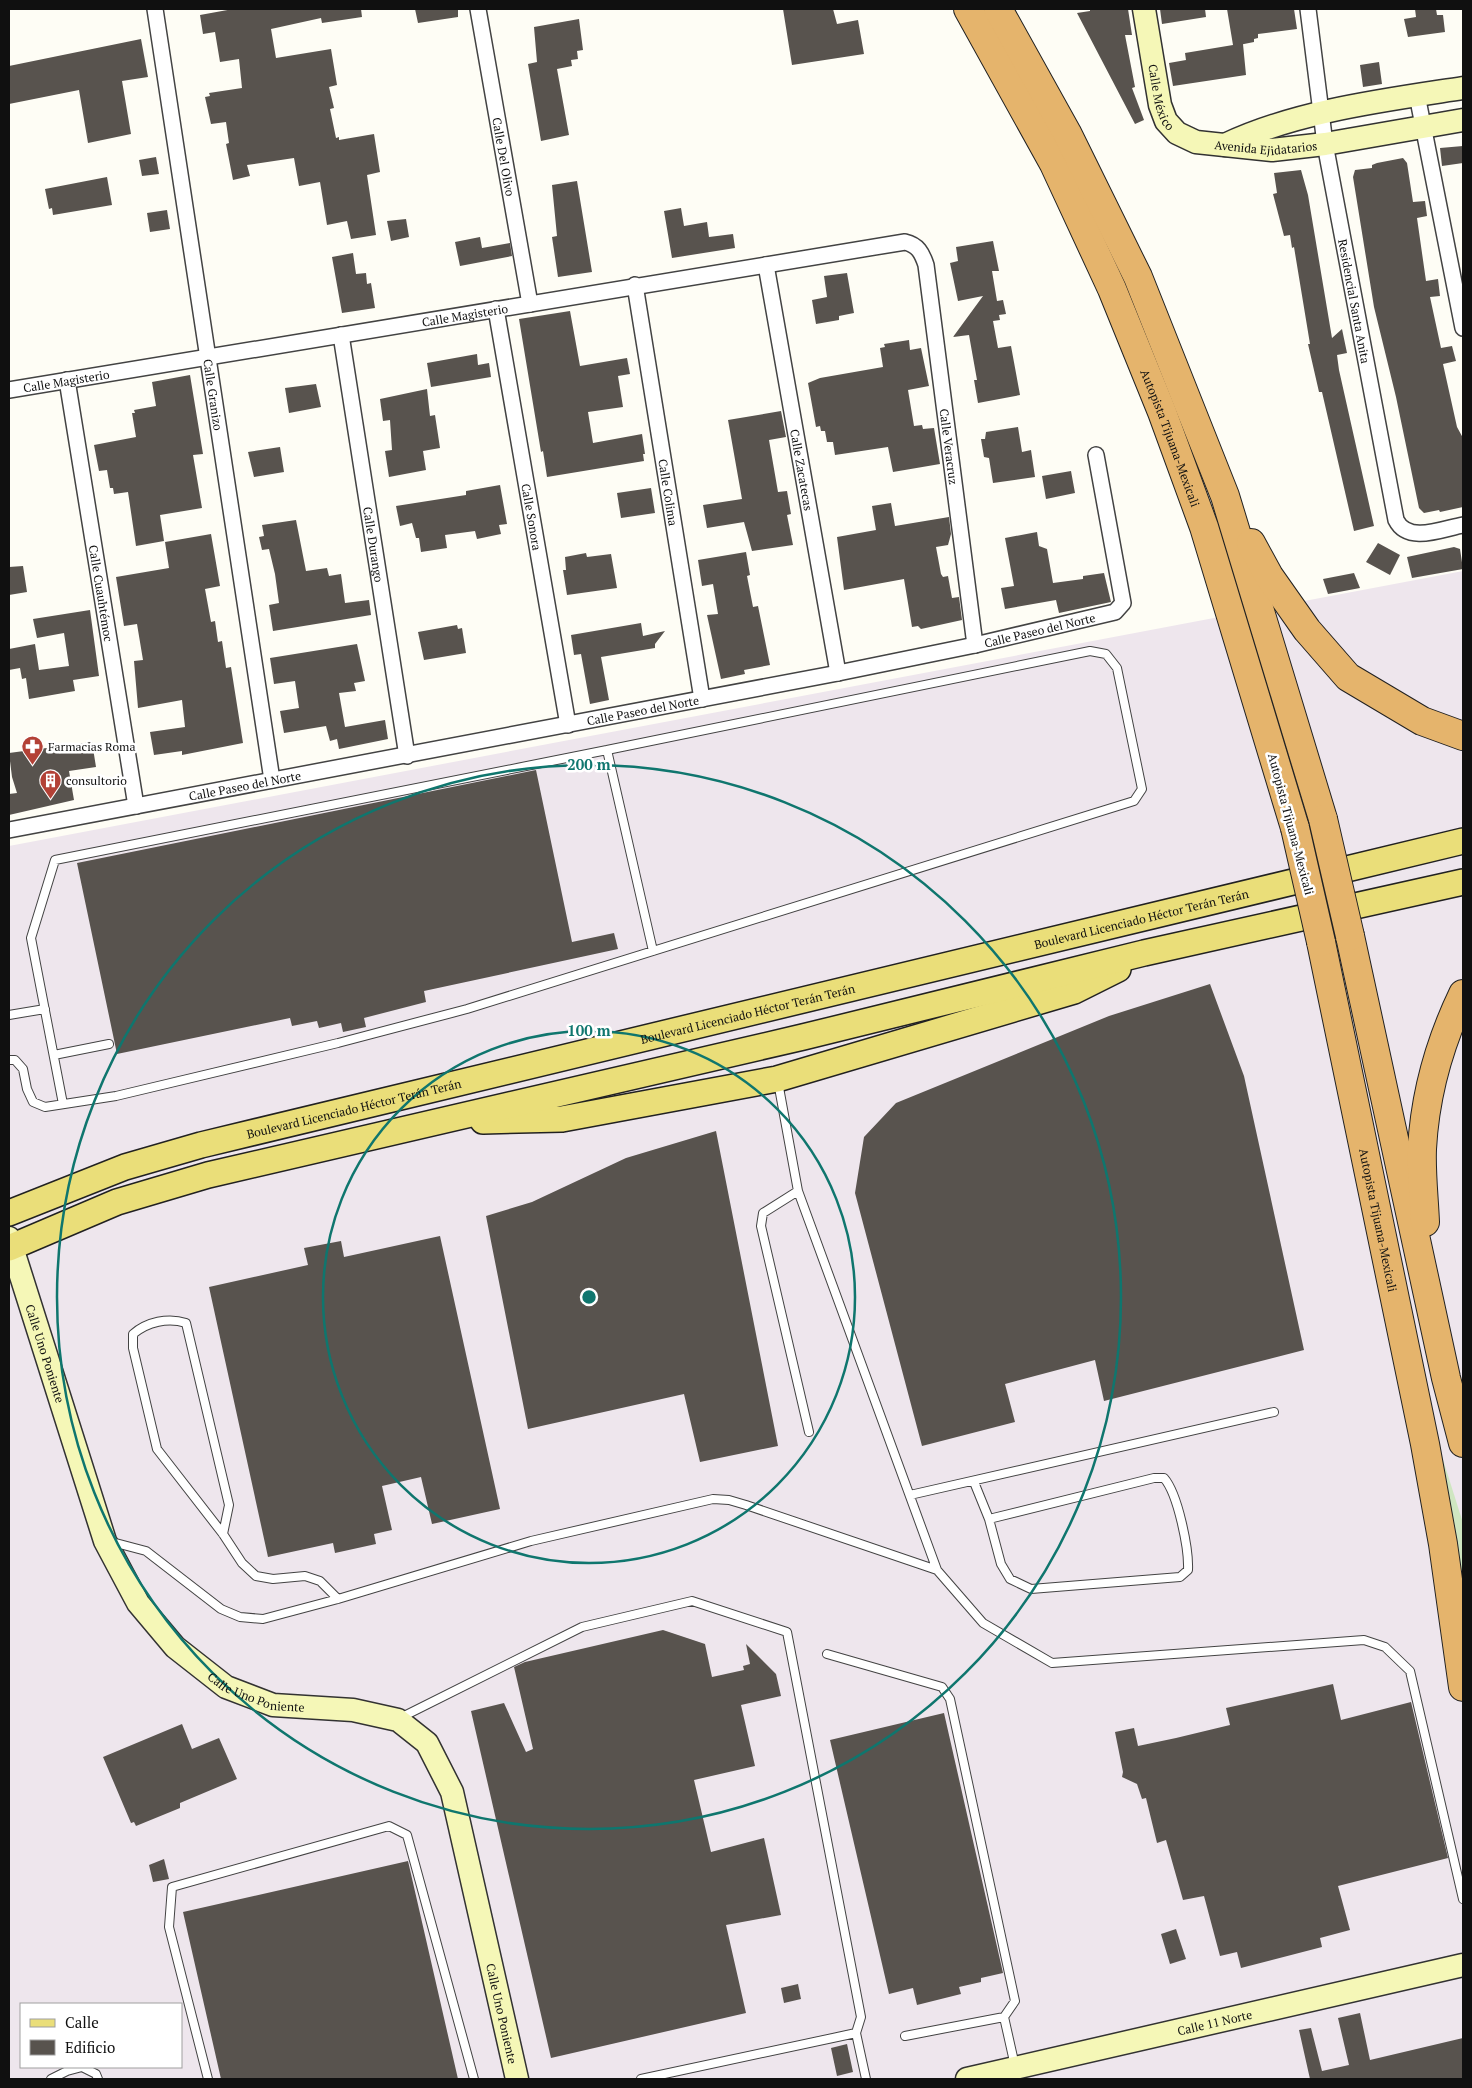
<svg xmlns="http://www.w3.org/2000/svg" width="1472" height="2088" font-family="'PT Serif',serif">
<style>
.industrial{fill:#eee6ed;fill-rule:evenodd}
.green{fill:#cfe6c1}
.building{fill:#58534e}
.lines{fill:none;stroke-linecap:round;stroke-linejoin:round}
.lane-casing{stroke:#434343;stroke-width:10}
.street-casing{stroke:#434343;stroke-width:18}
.secondary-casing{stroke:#323232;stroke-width:25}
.primary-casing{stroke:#212121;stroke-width:28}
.highway-casing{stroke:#212121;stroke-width:30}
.lane{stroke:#fff;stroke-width:8}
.street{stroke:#fff;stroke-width:15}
.secondary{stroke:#f5f7b7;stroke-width:22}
.primary{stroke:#eade79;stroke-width:25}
.highway{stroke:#e5b46c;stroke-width:28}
.highway-bridge-casing{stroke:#212121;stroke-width:30;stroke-linecap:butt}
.highway-bridge{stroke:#e5b46c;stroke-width:28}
.ring{fill:none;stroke:#0f766e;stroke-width:2.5}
.labels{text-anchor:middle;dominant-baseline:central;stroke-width:5;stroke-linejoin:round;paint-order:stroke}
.street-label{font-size:12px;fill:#101010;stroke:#fff}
.poi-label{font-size:12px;fill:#101010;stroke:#fff;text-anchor:start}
.centre{fill:#0f766e;stroke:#fff;stroke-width:2.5}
.ring-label{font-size:15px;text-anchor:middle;font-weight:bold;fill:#0f766e;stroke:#fff;stroke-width:5;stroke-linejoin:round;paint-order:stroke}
</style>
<rect width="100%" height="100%" fill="#fefdf5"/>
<path class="industrial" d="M1463 571V2079H9V846ZM21 2004H181V2067H21Z"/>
<path class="green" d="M1433 1428 1463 1523V1579Z"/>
<path class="building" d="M233 9H361L362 17 322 23 321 18 271 29 276 58 331 49 337 85 329 87 334 108 330 109 336 138 339 137V140L374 134 380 172 367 175 376 235 351 239 347 221 327 225 320 182 299 186 294 158 247 165 250 176 233 180 226 144 229 143 226 122 211 124 205 97 210 96 209 93 242 88 239 59 220 62 215 32 203 34 200 15Z
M415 9H458V17L418 23Z
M783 9H833L837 24 858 20 864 54 792 65Z
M1090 9H1128L1132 35H1125L1135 87 1132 88 1144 120 1135 124 1077 13 1090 11Z
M1160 9H1205L1206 17 1162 24Z
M1227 9H1294L1297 29 1258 34V38L1254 39V42L1239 45 1243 44 1246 75 1173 86 1169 63 1186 60 1185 53 1233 45Z
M1415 9H1436L1437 15H1443L1445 32 1408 37 1404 19 1416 17Z
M579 19 583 50 577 51 578 59 571 60 572 66 557 69 569 135 541 141 528 64 537 62 534 27Z
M141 39 148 77 122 81 131 134 88 143 79 90 9 104V66Z
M1379 62 1382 84 1363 87 1360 65Z
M1463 146V163L1442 166 1440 148Z
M156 157 159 174 142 176 139 160Z
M1403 158 1407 163 1413 202 1425 201 1427 216 1417 218 1426 281 1438 279 1440 296 1430 297 1441 348 1452 346 1456 361 1443 364 1457 427 1463 438V507L1440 512 1439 510 1424 513 1419 508 1396 397 1374 307 1353 177 1355 170 1372 168V165L1377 163Z
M1301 170 1308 195 1332 338 1342 329 1347 353 1337 355 1339 370 1374 526 1354 531 1322 392H1319L1308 344H1310L1294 247 1292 248 1290 235 1284 236 1273 194 1277 193 1274 173Z
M107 177 112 205 53 215 52 208 49 209 45 189Z
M577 181 592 272 558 277 552 237 557 236 552 185Z
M681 208 684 226 707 222 709 237 733 234 735 248 672 258 664 211Z
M167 210 170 229 150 232 147 213Z
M406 219 409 237 391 241 387 221Z
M480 237 482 248 510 243 512 256 460 266 455 242Z
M993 241 999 271H992L997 301 1003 300 1006 314 999 315 1000 320 993 321 998 348 1011 346 1020 395 978 403 974 380H977L969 335 953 337 983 296 958 301 950 263 958 261 956 247Z
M353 253 356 274 366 273 367 284 371 283 375 308 342 313 332 257Z
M847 273 854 313 839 316V320L816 324 812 300 827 297 824 276Z
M570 311 580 366 627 358 630 374 618 376 623 407 588 412 593 443 642 434 645 454H643L644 461 547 477 543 451 541 452 519 319Z
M909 340 910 350 921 348 929 386 908 390 914 426 922 425 923 429 934 428 940 464 893 472 888 447 835 455 833 442H827L825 431H821L820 426 816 427 808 383 820 378 883 367 880 348 885 347 884 344Z
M477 354 478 365 489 363 491 377 431 387 427 363Z
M190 375 203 454 193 455 202 508 160 515 164 541 136 546 128 492 114 494 113 488H110L107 470 99 471 94 445 136 437 132 413H135L134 410 156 406 152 382Z
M316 384 321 407 289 413 285 388Z
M427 389 430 416 435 415 440 448 423 451 426 470 389 477 385 451 392 450 390 420 383 421 380 399Z
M781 411 786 437 769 440 778 492 787 491 791 514 787 515 793 545 752 551 744 522 707 528 703 505 742 499 728 420Z
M1018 427 1022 452 1031 450 1035 477 993 483 989 458 984 457 981 439H985L986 432Z
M280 447 284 472 254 477 248 452Z
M1071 471 1075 493 1046 499 1042 476Z
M500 485 507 524 499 525 501 534 477 539 475 531 445 535 447 548 421 552 419 538H416L412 523 400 526 396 506 466 495V491Z
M651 488 655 513 621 518 617 493Z
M891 503 895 526 949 517 951 534 948 545 936 547 941 574 943 577 948 576 952 598 959 597 962 620 921 629 918 626 912 627 904 579 844 590 837 537 876 530 872 506Z
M296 520 306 571 327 568 329 576 341 574 345 603 369 600 371 615 273 631 269 605 279 603 275 574 269 549 262 550 259 537 264 536 262 525Z
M1037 532 1039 546 1047 549 1053 583 1083 579V576L1104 573 1111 602 1059 613 1056 600 1005 609 1001 588 1014 586 1005 538Z
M211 534 220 586 205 589 211 622 215 621 218 642 222 641 226 668 231 667 243 743 182 755V751L154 755 150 732 185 727 182 700 138 708 134 661 143 660 137 624 124 626 116 577 169 568 165 542Z
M1378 543 1400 555 1390 575 1366 562Z
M1454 547 1460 549 1463 569 1412 578 1407 557Z
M746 552 750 575 747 576 753 607 758 606 770 665 744 670 745 674 721 679 707 615 718 614 713 584 702 586 698 560Z
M586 553 587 557 611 554 617 588 567 595 563 570H566L565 557Z
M23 566 27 592 9 595V567Z
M1354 573 1360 588 1328 594 1323 579Z
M90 610 99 676 73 680 75 691 29 699 26 678 22 679 20 668 9 670V649L35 644 39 670 69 666 64 633 37 638 33 619Z
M641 623 643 636 665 631 655 644V648L601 657 609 700 590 704 581 654 574 655 571 635Z
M457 625 458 629 462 628 466 653 424 660 418 632Z
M357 644 365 681 354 683 356 691 339 693 345 727 385 720 388 739 339 749 337 739 330 741 326 726 284 733 280 711 299 708 295 681 274 684 270 658Z
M92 742 96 767 69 771 74 800 9 815V794L17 793 12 777 9 753Z
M536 770 572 942 614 933 618 949 424 991 426 1002 364 1018 366 1027 343 1032 341 1023 319 1028 317 1021 292 1026 290 1018 117 1054 77 863Z
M1210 984 1244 1076 1304 1350 1104 1401 1095 1360 1005 1384 1015 1422 922 1446 855 1193 864 1137 896 1103 1109 1016Z
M716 1131 778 1446 700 1462 684 1394 528 1429 486 1216 532 1202 626 1158Z
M440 1236 500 1509 432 1524 421 1477 382 1486 392 1530 374 1534 376 1544 335 1553 333 1543 268 1557 209 1287 308 1265 304 1248 341 1241 344 1257Z
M663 1630 705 1644 712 1677 744 1670 743 1666 750 1664 746 1644 776 1674 781 1696 741 1705 755 1766 694 1780 711 1852 764 1838 781 1915 726 1925 746 2013 551 2058 471 1711 504 1703 526 1752 533 1749 514 1667 525 1662Z
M1333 1684 1341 1720 1411 1702 1448 1858 1338 1886 1350 1930 1320 1938 1322 1947 1241 1968 1237 1952 1220 1956 1204 1896 1183 1900 1166 1840 1157 1843 1146 1798 1142 1799 1137 1784 1122 1777 1123 1772 1115 1732 1134 1728 1138 1746 1176 1738 1230 1725 1226 1708Z
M944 1713 1003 1973 981 1978V1982L959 1987 961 1994 917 2005 913 1988 889 1994 830 1740Z
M182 1724 192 1749 219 1738 237 1779 180 1803V1808L136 1826 134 1822 131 1823 103 1757Z
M164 1859 169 1879 153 1882 149 1865Z
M408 1861 458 2079H221L183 1912Z
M1176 1929 1186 1959 1170 1964 1161 1934Z
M798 1984 801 1999 784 2003 781 1988Z
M1360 2013 1370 2060 1463 2038V2079H1310L1299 2030 1311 2028 1322 2071 1349 2065 1338 2018Z
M847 2044 853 2072 837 2076 831 2048Z"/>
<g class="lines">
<defs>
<path id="lane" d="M9 1015 45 1009
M54 1055 109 1044
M9 1060H15L23 1069 27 1089 33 1102 45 1107 116 1096 338 1043 467 1009 1134 801 1142 789 1117 668 1106 654 1090 651 607 750
M778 1082 798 1191 937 1570 983 1623 1052 1663 1364 1640 1385 1647 1410 1671 1463 1899
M63 1104 31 938 55 860 607 750 653 951
M798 1191 763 1213 761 1226 809 1432
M974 1482 989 1519 1001 1564 1010 1579 1031 1589 1180 1577 1188 1570C1189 1549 1178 1494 1164 1478H1154L989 1519
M910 1495 1274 1412
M223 1534 229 1505 186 1323C168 1317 147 1322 133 1334V1348L157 1449 223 1534 242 1563 256 1576 273 1579 305 1576 320 1581 338 1599
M112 1542 146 1551 221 1609 240 1617 263 1619 338 1599 531 1541 713 1499 729 1500 746 1505 937 1570
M827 1654 942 1687 950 1699 1015 2001 1004 2017 1015 2066
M400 1718 582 1627 692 1601 787 1632 861 2017 856 2033
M905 2036 1004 2017
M51 2079 67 2071 82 2067 96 2074 98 2079
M208 2079 169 1927 172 1887 389 1826 407 1835 474 2079
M641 2079 856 2033 866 2079"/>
<g id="street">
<path id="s1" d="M155 9 272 780"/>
<path id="s2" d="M478 9 530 304"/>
<path id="s3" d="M1308 9 1325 144 1396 520C1408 544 1442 529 1463 525"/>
<path d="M1417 95 1463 328"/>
<path id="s4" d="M766 265 838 673"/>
<path id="s5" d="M635 285 702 699"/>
<path id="s6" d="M496 309 568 725"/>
<path id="s7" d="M341 335 407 756"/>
<path id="s8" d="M67 380 136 806"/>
<path id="s9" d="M9 390 905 242C918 245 922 253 926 265L975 645"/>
<path id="s10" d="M9 830 838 673 975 645 1115 612 1123 603 1096 455"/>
</g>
<g id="secondary">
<path id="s11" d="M1144 9 1160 105 1166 121 1177 133 1196 142 1272 150 1325 144 1463 120"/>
<path d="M1225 145C1296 111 1385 100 1463 88"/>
<path id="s12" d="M9 1238 105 1541 138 1603 175 1647 226 1687 273 1705 353 1710 398 1720 427 1743 452 1792 517 2079"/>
<path id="s13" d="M967 2079 1463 1965"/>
</g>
<g id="primary">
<path d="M483 1121 562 1119 777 1079 1074 991 1118 969"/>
<path id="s14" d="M9 1213 125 1167 201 1145 1463 841"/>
<path d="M9 1248 117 1202 208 1175 803 1037 1144 953 1463 882"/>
</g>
<g id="highway">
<path id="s15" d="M968 9 1054 164 1112 289 1162 412 1204 527 1295 828"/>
<path d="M998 9 1067 133 1138 277 1225 496 1323 819"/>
<path d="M1251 543 1269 576 1307 630 1348 677 1422 721 1463 736"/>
<path d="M1350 936 1446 1378 1463 1443"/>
<path id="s16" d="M1321 942 1425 1444 1443 1544 1463 1687"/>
<path d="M1425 1222C1424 1198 1421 1173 1422 1149 1425 1093 1439 1044 1463 994"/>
</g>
</defs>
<use href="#lane" class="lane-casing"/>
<use href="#street" class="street-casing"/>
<use href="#secondary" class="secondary-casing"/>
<use href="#primary" class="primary-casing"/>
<use href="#highway" class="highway-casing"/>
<use href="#lane" class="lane"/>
<use href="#street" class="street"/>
<use href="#secondary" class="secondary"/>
<use href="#primary" class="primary"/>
<use href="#highway" class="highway"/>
<defs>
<path id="highway-bridge" d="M1323 819 1350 936
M1295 828 1321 942"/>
</defs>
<use href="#highway-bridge" class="highway-bridge-casing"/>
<use href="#highway-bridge" class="highway-bridge"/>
</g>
<g class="ring">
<circle cx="589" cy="1297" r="266"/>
<circle cx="589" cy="1297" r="532"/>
</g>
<defs>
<symbol id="pharmacy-pin" viewBox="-11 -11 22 30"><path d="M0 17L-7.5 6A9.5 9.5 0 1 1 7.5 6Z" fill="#b34136" stroke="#fff"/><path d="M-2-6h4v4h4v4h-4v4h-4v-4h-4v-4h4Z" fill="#fff"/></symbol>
<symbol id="building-pin" viewBox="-11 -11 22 30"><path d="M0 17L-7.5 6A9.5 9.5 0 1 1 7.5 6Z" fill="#b34136" stroke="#fff"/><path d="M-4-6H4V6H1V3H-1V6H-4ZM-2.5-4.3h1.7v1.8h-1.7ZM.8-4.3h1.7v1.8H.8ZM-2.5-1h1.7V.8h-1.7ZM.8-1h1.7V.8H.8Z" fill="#fff"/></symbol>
</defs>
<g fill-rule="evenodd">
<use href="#pharmacy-pin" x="20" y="734" width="25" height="34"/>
<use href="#building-pin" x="38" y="768" width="25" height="34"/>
</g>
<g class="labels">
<g class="street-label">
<text stroke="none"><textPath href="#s11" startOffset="90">Calle México</textPath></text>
<text stroke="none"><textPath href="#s11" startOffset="222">Avenida Ejidatarios</textPath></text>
<text stroke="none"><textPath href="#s2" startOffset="150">Calle Del Olivo</textPath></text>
<text stroke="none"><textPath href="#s3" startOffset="296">Residencial Santa Anita</textPath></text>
<text stroke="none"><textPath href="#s9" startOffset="462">Calle Magisterio</textPath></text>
<text stroke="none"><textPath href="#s9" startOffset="58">Calle Magisterio</textPath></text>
<text stroke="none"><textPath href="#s1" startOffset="390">Calle Granizo</textPath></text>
<text stroke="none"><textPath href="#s15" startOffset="475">Autopista Tijuana-Mexicali</textPath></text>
<text stroke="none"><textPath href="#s9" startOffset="1124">Calle Veracruz</textPath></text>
<text stroke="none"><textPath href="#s4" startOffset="208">Calle Zacatecas</textPath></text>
<text stroke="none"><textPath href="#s5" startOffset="210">Calle Colima</textPath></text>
<text stroke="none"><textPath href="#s6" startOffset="211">Calle Sonora</textPath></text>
<text stroke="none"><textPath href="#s7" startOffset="212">Calle Durango</textPath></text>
<text stroke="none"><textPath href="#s8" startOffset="216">Calle Cuauhtémoc</textPath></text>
<text stroke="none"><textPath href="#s10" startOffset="1050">Calle Paseo del Norte</textPath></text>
<text stroke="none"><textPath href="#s10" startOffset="645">Calle Paseo del Norte</textPath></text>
<text stroke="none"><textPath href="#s10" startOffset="240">Calle Paseo del Norte</textPath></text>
<text transform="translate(1291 824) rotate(75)">Autopista Tijuana-Mexicali</text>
<text stroke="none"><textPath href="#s14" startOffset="1171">Boulevard Licenciado Héctor Terán Terán</textPath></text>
<text stroke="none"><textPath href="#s14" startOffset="766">Boulevard Licenciado Héctor Terán Terán</textPath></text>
<text stroke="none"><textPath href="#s14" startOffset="361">Boulevard Licenciado Héctor Terán Terán</textPath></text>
<text stroke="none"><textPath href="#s16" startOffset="284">Autopista Tijuana-Mexicali</textPath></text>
<text stroke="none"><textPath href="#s12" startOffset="121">Calle Uno Poniente</textPath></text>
<text stroke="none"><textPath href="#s12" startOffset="541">Calle Uno Poniente</textPath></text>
<text stroke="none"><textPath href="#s12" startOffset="1006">Calle Uno Poniente</textPath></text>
<text stroke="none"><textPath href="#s13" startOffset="254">Calle 11 Norte</textPath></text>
</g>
<g class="poi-label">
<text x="48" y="746">Farmacias Roma</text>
<text x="66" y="780">consultorio</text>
</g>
</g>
<circle cx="589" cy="1297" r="8" class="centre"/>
<g class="ring-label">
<text x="589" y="770">200 m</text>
<text x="589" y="1036">100 m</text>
</g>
<rect width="1472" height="2088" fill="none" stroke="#101010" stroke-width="20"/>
<rect x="20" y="2003" width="162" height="65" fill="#ffffff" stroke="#9f9f9f"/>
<rect x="30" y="2019" width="25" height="8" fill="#eade79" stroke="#9f9f9f"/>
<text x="65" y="2028" font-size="15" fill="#101010">Calle</text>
<rect x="30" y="2040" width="25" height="15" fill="#58534e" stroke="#9f9f9f"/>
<text x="65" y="2053" font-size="15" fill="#101010">Edificio</text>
</svg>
